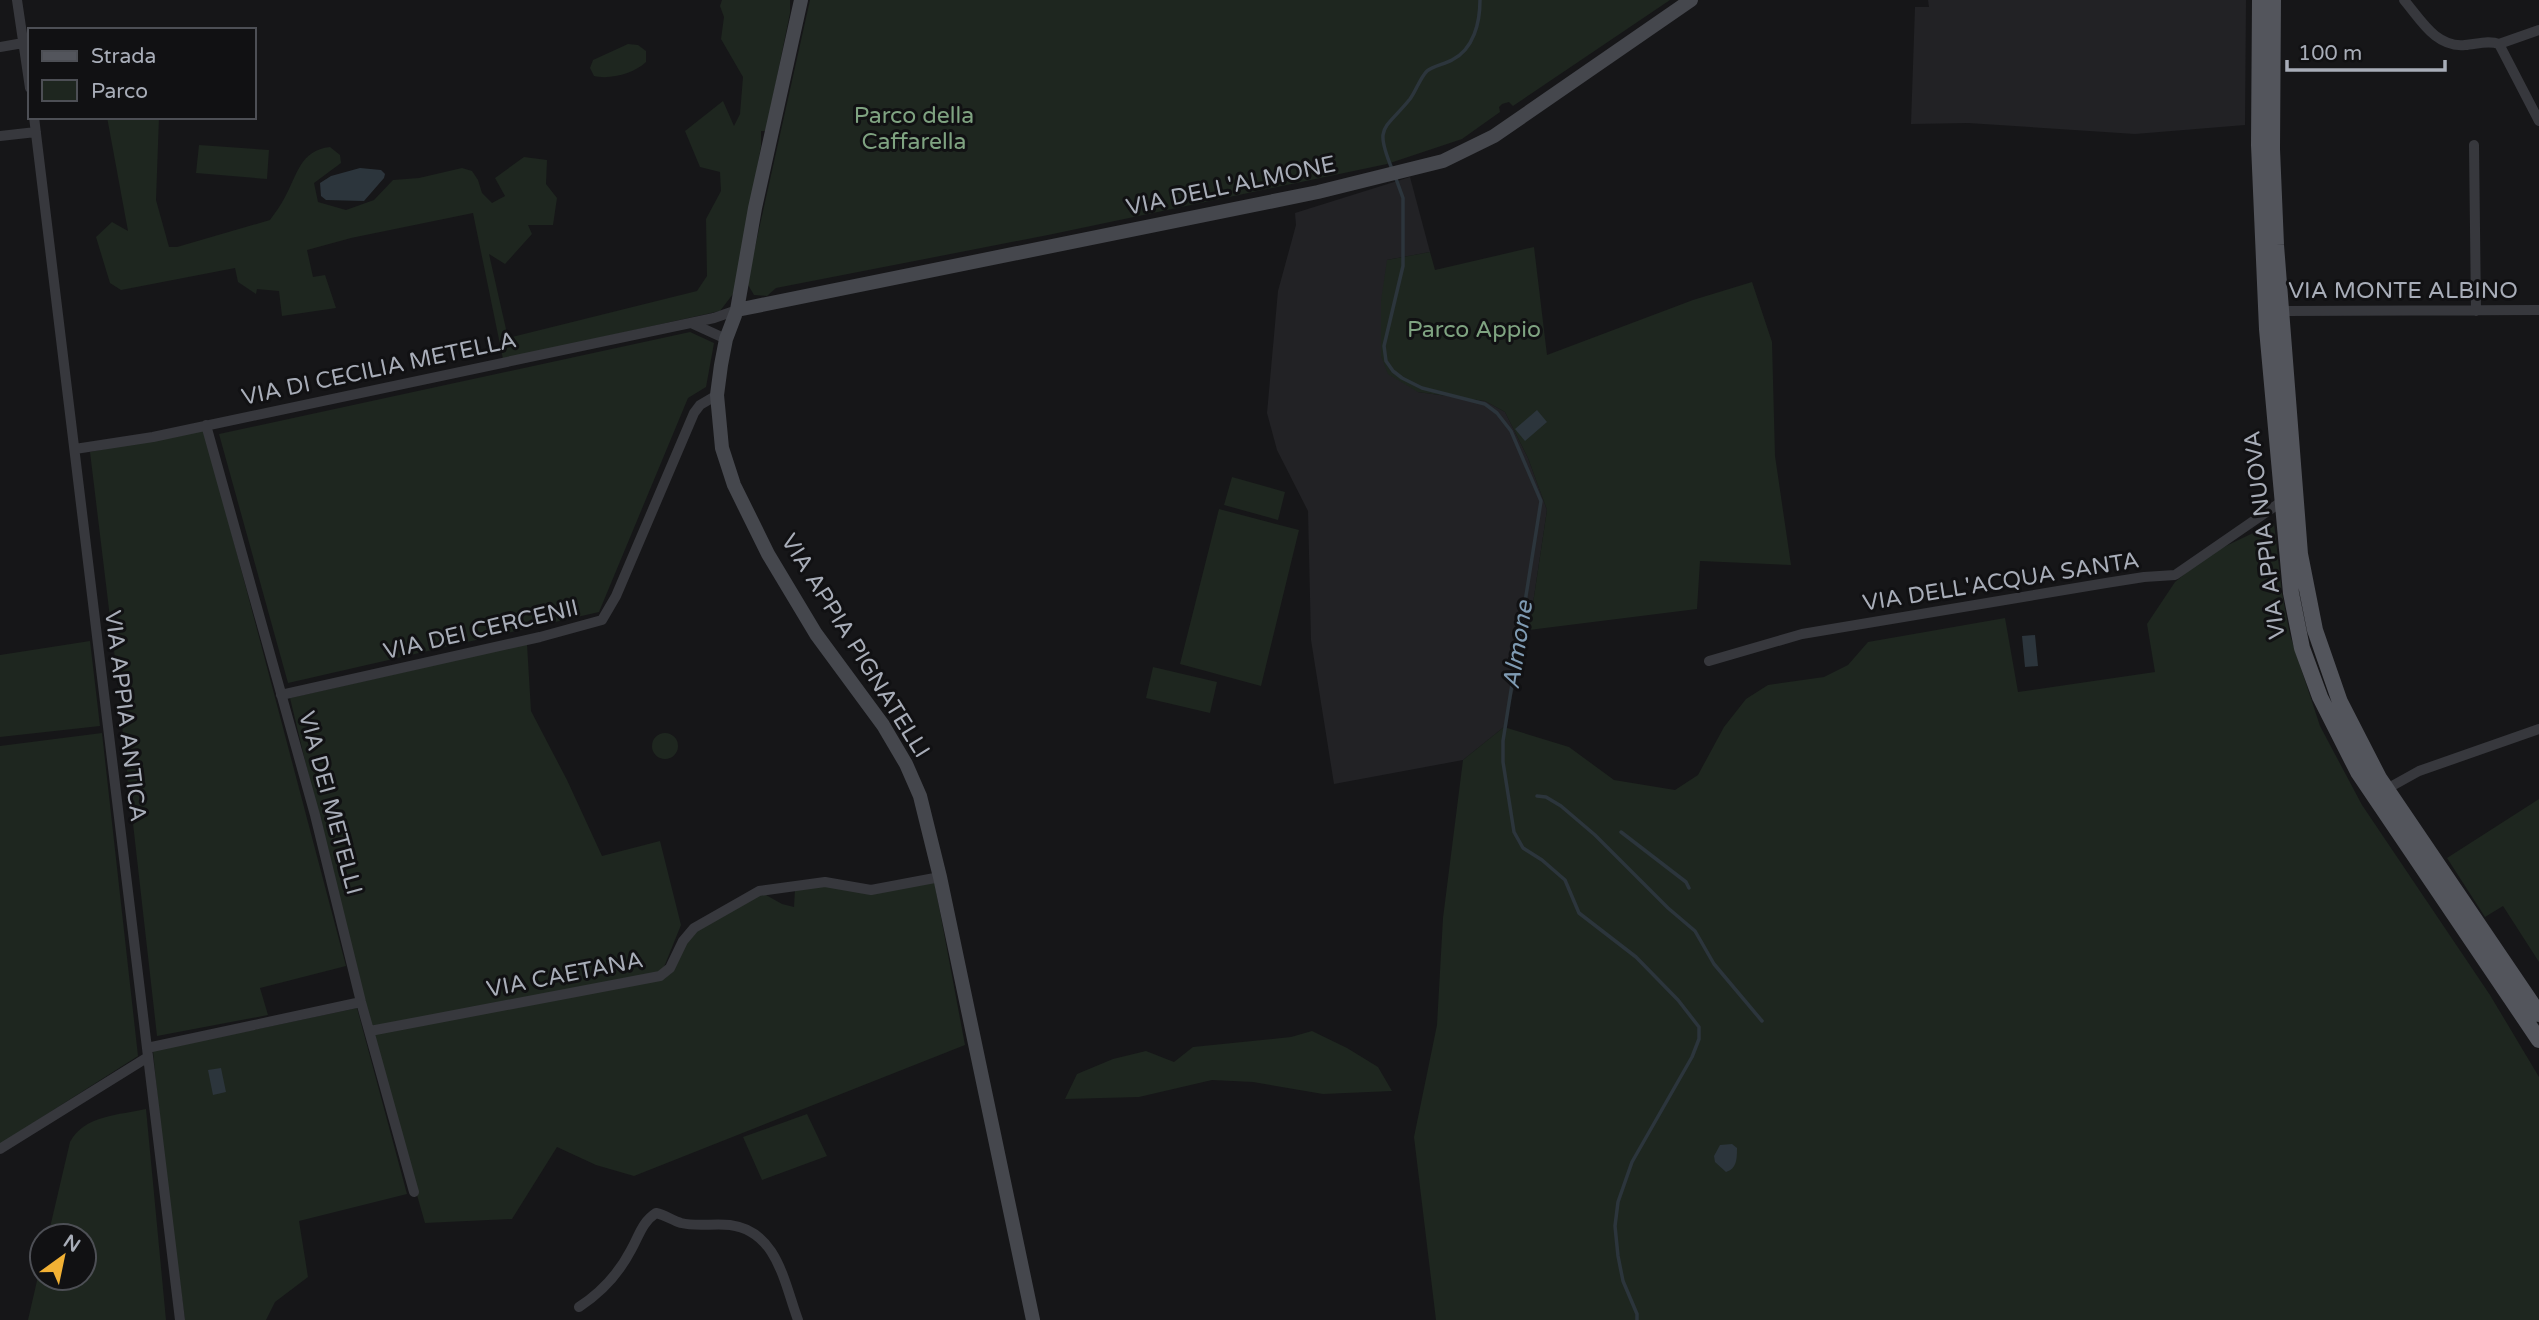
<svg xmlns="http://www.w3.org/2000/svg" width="2539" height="1320" font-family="'Varela Round',sans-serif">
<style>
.built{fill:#222225}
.green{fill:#1e261f}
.water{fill:#2c353c}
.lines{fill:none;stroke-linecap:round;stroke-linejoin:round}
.stream{stroke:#2c353c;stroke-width:3.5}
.street{stroke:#37383d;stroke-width:10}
.secondary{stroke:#45474d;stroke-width:14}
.primary{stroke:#53555c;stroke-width:16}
.labels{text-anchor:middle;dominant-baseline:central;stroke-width:6;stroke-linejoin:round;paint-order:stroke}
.park-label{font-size:23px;fill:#7fa381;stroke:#111113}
.street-label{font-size:23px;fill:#a8adb8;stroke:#111113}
.water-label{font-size:24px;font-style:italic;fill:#7f9bb3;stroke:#111113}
</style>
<rect width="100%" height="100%" fill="#161618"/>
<path class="built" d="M1928 0H2246L2245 125 2135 134 1968 123 1911 124 1915 7H1929Z
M1410 177 1430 252 1387 260 1418 392 1485 401 1505 412 1528 458 1547 510 1529 630 1504 727 1463 760 1334 784 1311 640 1308 511 1277 450 1267 413 1278 291 1296 225 1295 213Z"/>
<path class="green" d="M722 0H790V13L766 131H761V146L736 290 720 311 503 359 473 213 351 238 307 250 313 277 325 275 336 308 282 316 279 291 257 289 256 294 238 282 235 268 121 290 110 283 96 237 112 222 128 231 107 117H159L156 200 169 247H177L270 220C275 213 281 205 285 197 297 176 300 150 330 147L340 155 341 163 314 183 318 202 346 210 374 200 393 180 419 178 462 168 472 171 478 180 482 193 492 203 505 196 495 178 524 157 547 160 546 184 557 198 553 225H528L532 234 505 264 489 254 508 338 697 291 707 276 706 219 721 191 720 172 700 167 685 131 723 101 734 126 740 114 743 77 721 39 724 17 720 6Z
M810 0H1670L1513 106 1509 102 1502 104 1499 107 1500 112 1462 139 1387 164 1048 235 776 288 767 296 754 295 747 283Z
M628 44 638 45 646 51V62C635 73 610 80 594 76L590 68 593 60Z
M199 145 269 150 267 179 196 173Z
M1534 247 1547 355 1693 300 1752 282 1772 342 1775 456 1791 565 1700 561 1697 609 1529 630 1547 510 1528 458 1505 412 1485 401 1418 392 1388 374 1381 356V301L1387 260 1430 252 1435 270Z
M690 332 714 343 706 387 688 398 599 612 288 683 219 434Z
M204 429 346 966 260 988 268 1015 157 1036 122 726 125 725 124 717H122L90 452Z
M1232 477 1285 492 1278 520 1224 505Z
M1219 509 1299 530 1261 686 1180 664Z
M2274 523 2282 593 2290 635 2320 726 2362 805 2490 995 2539 1077V1320H1436L1414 1137 1437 1025 1443 918 1463 760 1504 727 1569 747 1614 780 1675 790 1698 775 1724 727 1746 699 1768 685 1824 677 1848 665 1868 642 2005 618 2018 692 2155 672 2147 624 2175 582 2207 555Z
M90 641 100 726 0 737V655Z
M527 644 531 711 567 780 602 856 660 841 681 925 662 972 681 945 705 921 759 891 782 904 794 907 795 889 835 884 863 893 934 880 965 1045 634 1176 596 1165 557 1147 512 1219 425 1223 370 1031 290 698Z
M1153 667 1217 682 1210 713 1146 698Z
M652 746a13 13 0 1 1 26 0a13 13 0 1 1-26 0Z
M102 733 138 1056 0 1144V746Z
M2539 799V962L2503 906 2485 917 2447 858Z
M357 1008 407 1194 299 1221 308 1277 275 1302 266 1320H185L164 1164 153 1051Z
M1312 1031 1347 1048 1378 1067 1392 1091 1323 1094 1253 1082 1212 1080 1139 1097 1065 1099 1077 1074 1113 1059 1146 1051 1174 1062 1193 1047 1291 1037Z
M146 1109 166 1320H28L42 1259V1278H84V1236H48L70 1142C84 1115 120 1115 146 1109Z
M807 1114 827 1156 762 1180 743 1137Z"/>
<path class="water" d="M360 168 381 170 385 174 384 178 364 201 326 200 321 196 320 183 331 176Z
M1537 410 1547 422 1525 441 1515 429Z
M2035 635 2038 666 2025 667 2022 636Z
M221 1068 226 1092 213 1095 208 1070Z
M1732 1144 1737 1148C1737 1158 1737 1169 1726 1172L1715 1162 1714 1156 1720 1145Z"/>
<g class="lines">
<path class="stream" d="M1392 169C1374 125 1384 131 1410 99 1416 91 1420 78 1427 71 1432 66 1445 64 1452 60 1474 49 1480 22 1480 0
M1395 176 1403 198V266L1384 346 1386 361 1393 371 1402 378 1422 388 1485 404 1497 413 1511 431 1541 501 1503 741V762L1514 832 1523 848 1542 860 1565 880 1579 913 1636 957 1678 1000 1699 1027V1039L1692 1057 1632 1162 1618 1202 1615 1226 1618 1256 1623 1281 1637 1314V1320
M1537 796 1546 797 1561 806 1595 835 1668 908 1695 931 1714 964 1762 1021
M1621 832 1686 882 1689 888"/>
<path class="street" d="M17 0 30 88
M2404 0C2421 20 2436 48 2465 45 2477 44 2489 40 2499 44L2539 121
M2499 44 2539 30
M0 47 23 43
M34 117 180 1320
M0 136 36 132
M2474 145 2476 311
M2277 311 2539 310
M691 323 726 339
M206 425 315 815 361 1002 414 1192
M75 449 153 437 714 318 737 310
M1709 661 1802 634 2106 583 2144 577 2175 575 2281 502
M281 695 540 637 602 620 616 596 694 413 700 405 717 395
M2383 791 2419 771 2539 729
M370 1031 660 976 670 968 683 941 694 928 759 891 825 882 871 890 940 877
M147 1048 361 1002
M0 1149 148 1057
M579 1307C602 1292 618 1275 631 1250 639 1236 642 1222 656 1213 665 1215 672 1220 681 1223 697 1227 714 1223 730 1225 777 1231 784 1282 798 1320"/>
<path class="secondary" d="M801 0 755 208 737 310 726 339 721 365 717 395 722 448 734 485 768 554 816 634 883 725 906 764 920 796 940 877 1033 1320
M737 310 1318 192 1443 161 1494 136 1691 0"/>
<path class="primary" d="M2260 0 2259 145 2267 329 2291 593 2302 648 2320 697 2358 772 2539 1040
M2273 0 2272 149 2276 245 2300 554 2315 630 2340 702 2379 778 2539 1014"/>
</g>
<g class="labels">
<g class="park-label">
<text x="914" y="116">Parco della<tspan x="914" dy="26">Caffarella</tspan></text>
<text x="1474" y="330">Parco Appio</text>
</g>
<g class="street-label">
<text transform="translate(1231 186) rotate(-12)">VIA DELL'ALMONE</text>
<text x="2403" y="291">VIA MONTE ALBINO</text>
<text transform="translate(379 369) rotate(-12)">VIA DI CECILIA METELLA</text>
<text transform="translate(2265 535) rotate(-97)">VIA APPIA NUOVA</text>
<text transform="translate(2001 582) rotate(-9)">VIA DELL'ACQUA SANTA</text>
<text transform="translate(481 630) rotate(-13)">VIA DEI CERCENII</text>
<text transform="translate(855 646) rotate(58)">VIA APPIA PIGNATELLI</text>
<text transform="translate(125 716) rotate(83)">VIA APPIA ANTICA</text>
<text transform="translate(330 803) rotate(75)">VIA DEI METELLI</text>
<text transform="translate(565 975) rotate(-11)">VIA CAETANA</text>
</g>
<g class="water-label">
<text transform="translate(1518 645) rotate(-81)">Almone</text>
</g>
</g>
<rect x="28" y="28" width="228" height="91" fill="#111113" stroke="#4d4f55" stroke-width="2"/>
<rect x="42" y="51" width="35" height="10" fill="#53555c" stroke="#4d4f55" stroke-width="2"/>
<text x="91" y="63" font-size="21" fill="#a8adb8">Strada</text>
<rect x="42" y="80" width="35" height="21" fill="#1e261f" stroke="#4d4f55" stroke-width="2"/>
<text x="91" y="98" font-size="21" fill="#a8adb8">Parco</text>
<g transform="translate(63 1257) rotate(33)"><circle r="33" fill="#111113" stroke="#4d4f55" stroke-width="2"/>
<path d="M0-5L12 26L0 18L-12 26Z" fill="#f2b134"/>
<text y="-10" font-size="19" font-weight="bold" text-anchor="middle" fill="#a8adb8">N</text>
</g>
<path d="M2287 60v10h158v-10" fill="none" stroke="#a8adb8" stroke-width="3.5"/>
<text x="2298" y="60" font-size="21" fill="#a8adb8" stroke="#111113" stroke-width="5" paint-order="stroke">100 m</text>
</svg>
